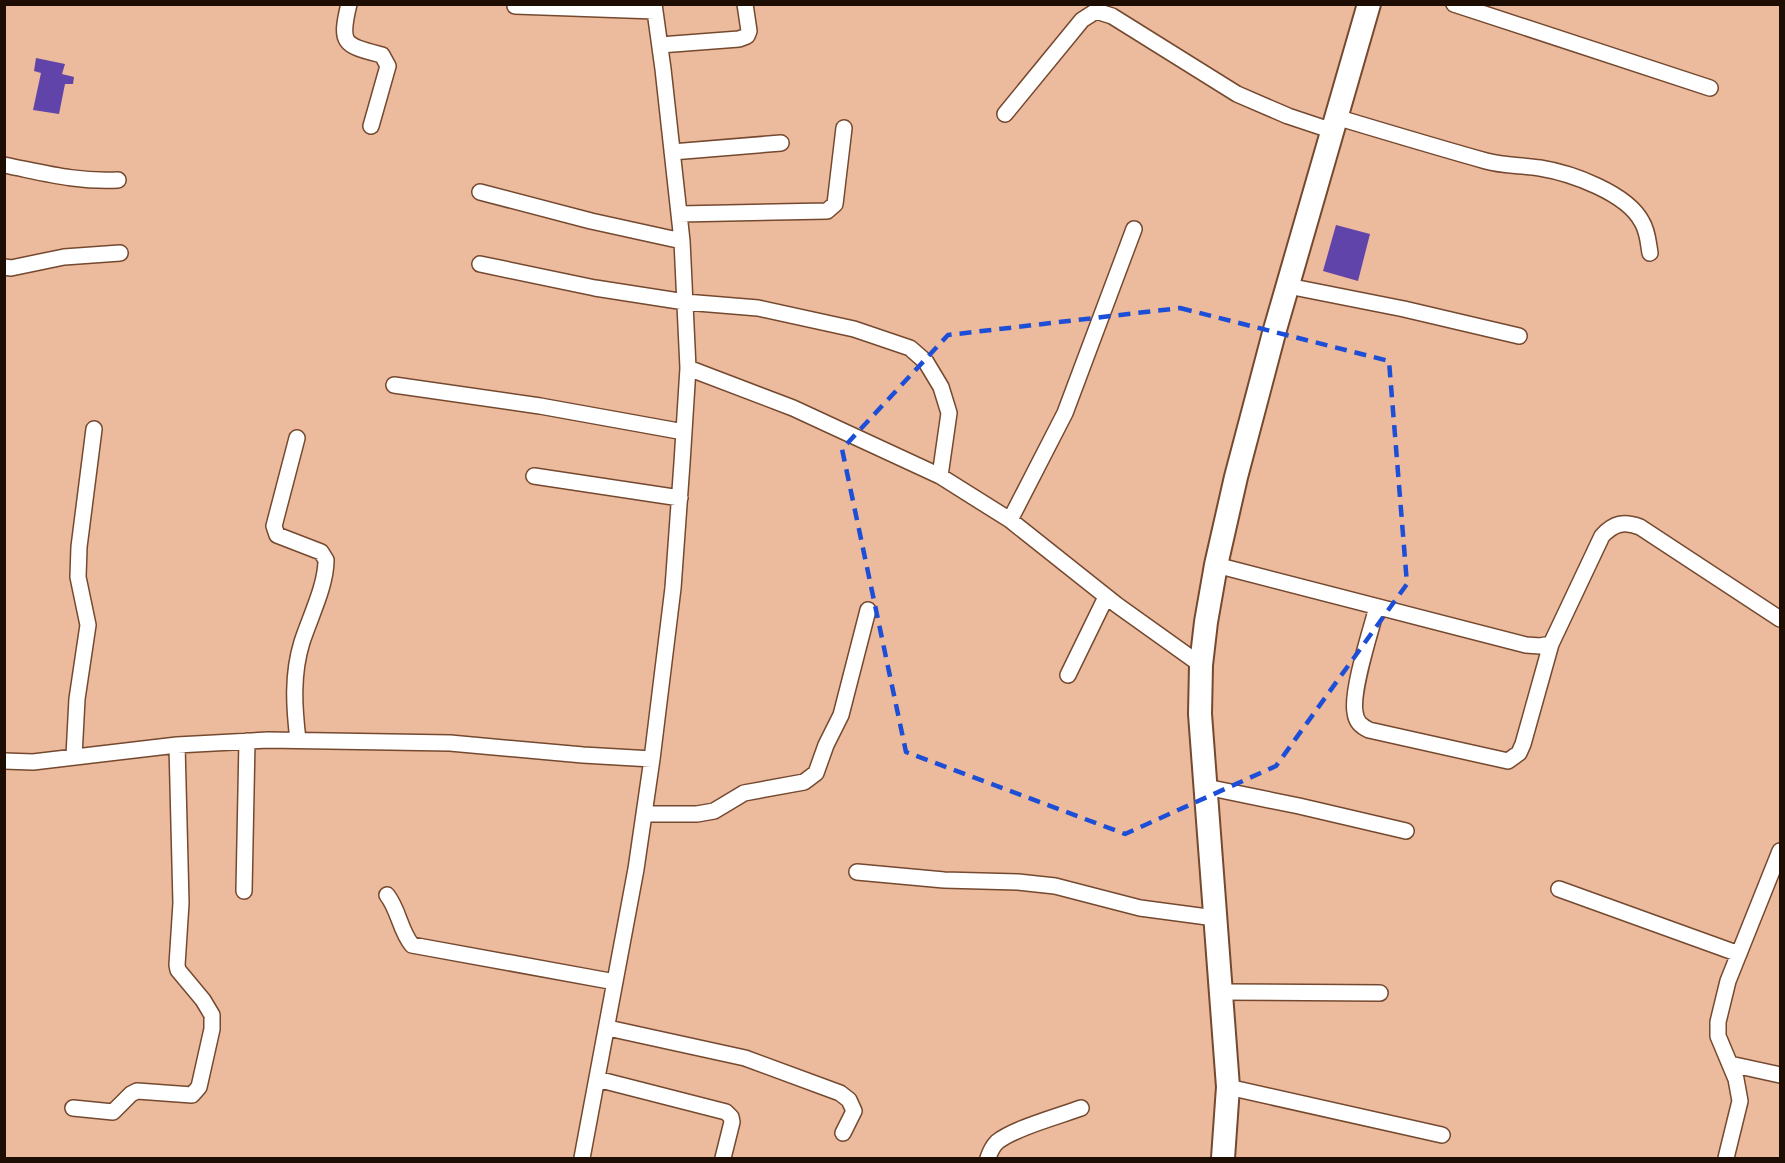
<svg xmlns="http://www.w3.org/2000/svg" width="1785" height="1163" font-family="Bitter,serif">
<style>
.building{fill:#6044aa}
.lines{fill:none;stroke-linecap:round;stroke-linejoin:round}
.street-casing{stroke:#74492f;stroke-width:18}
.secondary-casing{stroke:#74492f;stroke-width:26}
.street{stroke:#fff;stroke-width:15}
.secondary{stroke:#fff;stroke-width:22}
.marked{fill:none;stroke:#1d4ed8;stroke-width:4.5;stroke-dasharray:12 8;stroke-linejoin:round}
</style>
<rect width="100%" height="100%" fill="#ecba9d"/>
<path class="building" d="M36 58 65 64 62 74 74 77 73 84H65L59 114 33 110 41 73 34 71Z
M1336 225 1370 234 1358 281 1323 271Z"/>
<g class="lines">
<defs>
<path id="street" d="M349 4C339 45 344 45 382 55L388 66 371 126
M1454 4 1710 88
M515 6 655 11
M660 45 739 39 747 36 749 31 745 4
M1005 114 1082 20 1096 11 1112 16 1237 94 1288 116 1333 131
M1336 117C1386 132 1436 147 1486 161 1504 166 1521 165 1540 168 1571 173 1627 193 1642 222 1648 232 1648 242 1650 253
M672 152 781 143
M4 165C45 173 76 182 118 180
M480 192 591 221 682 241
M679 214 827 211 835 204 844 128
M480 264 595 288 685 302 758 308 854 329 910 348 926 362 941 387 949 413 940 476
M4 267 11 268 64 257 120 253
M1288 286 1404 309 1519 336
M688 368 793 408 940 476 1010 520 1117 605 1201 665
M394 385 540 406 684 432
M297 438 274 526 277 535 321 552 326 560C326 586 310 617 302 642 292 674 294 707 298 740
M534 476 680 498
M1010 520 1065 413 1134 229
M1216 565 1526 645 1540 646 1551 644 1602 536C1614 523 1624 521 1640 527L1780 619
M1377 607C1371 630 1351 691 1355 712 1356 722 1361 726 1369 730L1508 761 1519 753 1523 744 1551 644
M1068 675 1106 597
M74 756 77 699 88 625 78 577 79 547 94 429
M4 761 33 762 177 745 268 740 450 743 583 755 652 759
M1206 787 1299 806 1406 831
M644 814H697L714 811 744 793 804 782 816 773 826 745 841 715 868 610
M857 872 944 880 1018 882 1055 886 1140 908 1215 918
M1559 889 1739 954
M244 891 247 741
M387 895C399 910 400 931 412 945L615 982
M1222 992 1380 993
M608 1028 745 1058 840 1093 849 1100 854 1111 843 1133
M1730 1064 1780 1075
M597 1079 726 1112 731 1117 732 1122 723 1158
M1228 1087 1442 1135
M73 1108 113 1112 131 1094 137 1091 192 1095 199 1087 212 1029V1015L203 1000 178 970 177 965 181 903 177 745
M582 1158 636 869 652 759 673 588 682 463 688 368 682 241 663 69 654 4
M988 1158C990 1152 992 1147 997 1142 1015 1128 1059 1116 1081 1108
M1726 1158 1740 1101 1736 1079 1718 1036V1022L1728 981 1780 851"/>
<path id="secondary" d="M1223 1158 1228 1087 1200 714 1201 665 1206 622 1216 565 1236 477 1274 333 1369 4"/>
</defs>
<use href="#street" class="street-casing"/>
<use href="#secondary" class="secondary-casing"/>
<use href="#street" class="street"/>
<use href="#secondary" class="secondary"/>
</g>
<path class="marked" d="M1180 308 1389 361 1407 584 1276 766 1125 834 906 752 842 449 948 335Z"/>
<rect width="1785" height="1163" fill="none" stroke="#1d0d03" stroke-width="12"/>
</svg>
